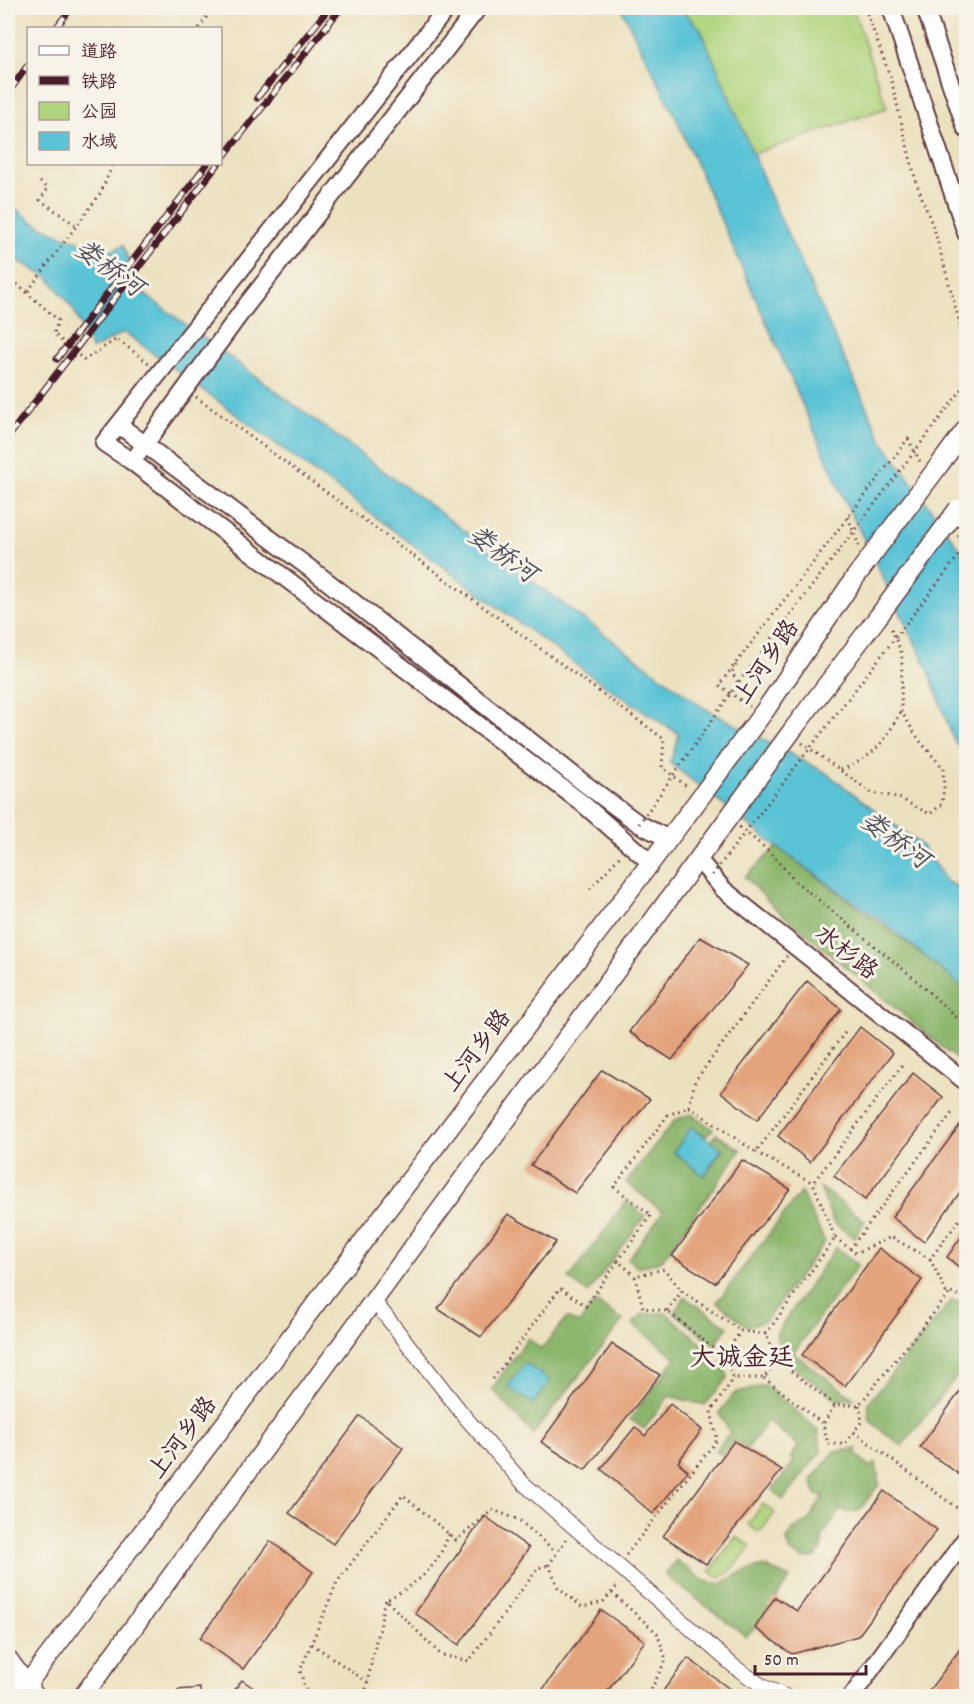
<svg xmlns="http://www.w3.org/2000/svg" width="974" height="1704" font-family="Dekko,'LXGW WenKai TC',sans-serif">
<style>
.green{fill:#afd47d;stroke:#7c7a54;stroke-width:1.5}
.forest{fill:#8bb66c;stroke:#6a6a4c;stroke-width:1.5}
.water{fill:#5ac3d6;stroke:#527180;stroke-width:1.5}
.building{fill:#e3a37b}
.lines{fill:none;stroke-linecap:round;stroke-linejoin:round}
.minor-casing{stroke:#623c41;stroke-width:16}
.tertiary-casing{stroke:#623c41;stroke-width:20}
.secondary-casing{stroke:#623c41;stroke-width:21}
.path{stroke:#623c41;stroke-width:3;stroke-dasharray:1.5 4.5;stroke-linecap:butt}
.minor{stroke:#fff;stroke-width:14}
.tertiary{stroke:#fff;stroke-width:16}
.secondary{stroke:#fff;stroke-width:18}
.rail-casing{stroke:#4a1f2b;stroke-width:7}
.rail{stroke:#f7f3e8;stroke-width:4.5;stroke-dasharray:14;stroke-linecap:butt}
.secondary-bridge-casing{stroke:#623c41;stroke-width:21;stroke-linecap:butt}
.path-bridge{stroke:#623c41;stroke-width:3;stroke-dasharray:1.5 4.5;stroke-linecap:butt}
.secondary-bridge{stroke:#fff;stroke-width:18}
.labels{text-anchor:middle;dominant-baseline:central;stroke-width:6;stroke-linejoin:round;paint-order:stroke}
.street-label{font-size:24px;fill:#4a1f2b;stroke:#f7f3e8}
.water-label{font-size:26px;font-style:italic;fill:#4f505e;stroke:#f7f3e8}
.neighbourhood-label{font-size:26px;fill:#4a1f2b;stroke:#f7f3e8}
</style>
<rect width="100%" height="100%" fill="#f7f3e8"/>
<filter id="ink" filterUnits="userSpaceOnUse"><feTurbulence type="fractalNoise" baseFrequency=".0167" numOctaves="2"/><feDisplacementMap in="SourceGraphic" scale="12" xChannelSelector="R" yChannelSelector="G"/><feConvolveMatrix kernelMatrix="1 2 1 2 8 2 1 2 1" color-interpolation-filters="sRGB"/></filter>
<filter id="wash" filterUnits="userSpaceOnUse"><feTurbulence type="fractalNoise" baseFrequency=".008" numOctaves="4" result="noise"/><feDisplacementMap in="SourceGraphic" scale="24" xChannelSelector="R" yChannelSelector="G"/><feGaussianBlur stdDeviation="1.35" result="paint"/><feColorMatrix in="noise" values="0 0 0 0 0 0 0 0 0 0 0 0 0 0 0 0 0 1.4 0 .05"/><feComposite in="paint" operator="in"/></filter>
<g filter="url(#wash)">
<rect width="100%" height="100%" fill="#ece1bf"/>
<path class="green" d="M679 8H853L887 108 753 154 700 28Z
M763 1504 775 1513 759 1533 748 1524Z
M736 1537 751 1546 730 1572 719 1578 710 1571Z"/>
<path class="forest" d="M777 847 950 975 966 990V1067L774 907 745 877Z
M691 1114 713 1129 706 1136 691 1127 674 1152 704 1176 722 1150 711 1140 716 1134 741 1150 662 1260 638 1268 628 1259 663 1212 626 1182 675 1120Z
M820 1187 865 1221 854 1238 833 1222Z
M801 1192 825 1242 765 1321 747 1326 717 1302Z
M626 1201 645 1216 588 1293 569 1279Z
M836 1247 858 1265 793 1353 854 1399H836L782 1358 776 1334Z
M685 1297 728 1327 714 1345 674 1312Z
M951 1301 966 1303V1364L902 1446 870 1421 868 1403Z
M595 1302 623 1320 533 1434 492 1389 528 1338 541 1349 567 1318 579 1324Z
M666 1313 711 1351 709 1365 722 1364 728 1377 705 1405 669 1396 644 1429 630 1419 676 1358 633 1324 642 1314Z
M765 1385 818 1430 821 1451 783 1500 772 1490 793 1463 791 1456 799 1446 768 1421 747 1449 734 1441 723 1455 715 1451 730 1433 719 1413 735 1393Z
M857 1449 856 1454 870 1467 876 1463 879 1484 859 1511 847 1513 841 1509 822 1537V1549L816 1557 802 1559 789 1550 787 1540 794 1529 809 1520 824 1495H816L812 1479 835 1451Z
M676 1560 704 1581 721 1584 740 1573 763 1566 790 1578 755 1628 746 1636 665 1575Z"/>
<path class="water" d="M621 8H679L700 28 777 211 882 441 966 558V754L954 741 928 669 845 501 676 118Z
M8 199C28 229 79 241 112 251L123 245 139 290 704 708 826 773 921 845 947 882 966 890V990L888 926 777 847 670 763 679 734 594 678 124 332 92 350 73 309 49 278 8 255Z
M691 1127 722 1149 704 1176 674 1152Z
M525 1363 550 1381 533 1404 508 1387Z"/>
<g id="blocks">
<path class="building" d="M700 937 748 965 672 1060 629 1032Z
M807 981 841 1009 757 1120 721 1092Z
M860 1027 893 1053 810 1162 778 1136Z
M602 1070 650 1099 575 1193 531 1165Z
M913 1073 943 1097 865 1200 834 1176Z
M964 1119 966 1120V1184L924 1242 892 1217Z
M742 1160 790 1189 715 1283 672 1256Z
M508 1214 556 1242 481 1337 438 1309Z
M966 1230V1273L947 1257Z
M879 1248 922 1280 845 1386 802 1355Z
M612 1344 660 1375 585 1470 541 1442Z
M966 1383V1479L920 1447Z
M670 1404 702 1430 678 1462 688 1471 653 1514 601 1469 635 1427 645 1436Z
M360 1416 403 1448 333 1544 289 1513Z
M734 1441 782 1470 706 1564 663 1536Z
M884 1491 937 1530 858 1636 792 1654 755 1628 775 1597 797 1611Z
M485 1516 529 1548 459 1645 415 1613Z
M270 1541 313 1572 243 1669 200 1638Z
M601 1610 645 1641 604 1696H538Z
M966 1641V1696H925Z
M688 1658 739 1696H668L662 1692Z
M242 1680 265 1696H230Z
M200 1688V1696H178V1690Z"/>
</g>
</g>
<g filter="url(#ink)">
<use href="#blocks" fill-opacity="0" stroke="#623c41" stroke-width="1.5"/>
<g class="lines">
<defs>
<path id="minor" d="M374 1301 465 1417 523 1483 736 1668 764 1687 785 1696"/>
<path id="tertiary" d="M447 8 104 443 131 461 582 803 651 863
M891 8 966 233
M925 8 966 129
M119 425 328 582 585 784 639 824 669 839
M138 454 245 307 478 8
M698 859 723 889 966 1082
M852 1696 966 1538"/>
<path id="secondary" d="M937 468 966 429
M766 709 854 579
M794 728 878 617
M8 1659 35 1696
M18 1696 693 807
M83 1696 721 828"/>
</defs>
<use href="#minor" class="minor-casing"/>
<use href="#tertiary" class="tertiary-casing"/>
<use href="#secondary" class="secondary-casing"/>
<path class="path" d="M865 8 891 79 916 182 935 232 966 346
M199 28 213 8
M40 182 48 188 40 200 77 226
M8 276 58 320 54 334 84 360 117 339 150 364
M28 291 100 194 113 164
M196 397 664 739 662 767 689 788
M848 517 859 546
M958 535 966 551
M736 665 732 672 738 683
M750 707 719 685 908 439 922 465
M802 743 872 793 897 797 930 814 942 804 944 787 943 768 919 740 901 711 902 654 890 625
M841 770C875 756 884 743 901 711
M739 827 769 851 794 880 909 974 966 1026
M590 889 621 855
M689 1107 756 1152 846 1031
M756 1152 813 1183
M835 1238 856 1253 891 1237 930 1259 966 1211
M850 1249 954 1110
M930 1259 946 1292 966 1297
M618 1261 651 1215 614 1187 668 1115 689 1107 695 1081 787 956
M667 1311 682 1291
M766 1334 835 1238 813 1183 904 1063
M723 1356 741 1331 766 1334 777 1360 764 1378H734L723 1356 667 1311 643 1308 635 1276 664 1269 682 1291 741 1331
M777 1360 835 1405
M764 1378 823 1424
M493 1379 560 1288 586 1306 618 1261 635 1276
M859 1405 862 1421 845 1444H828L823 1424 835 1405H859L950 1293
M854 1432 957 1508
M449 1534C436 1570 419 1582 386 1600L441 1655 469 1661 538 1568 549 1565
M566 1539 549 1565 558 1587 582 1607 603 1602 619 1584
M626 1555 717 1440 711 1411 734 1378
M612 1593 657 1633 666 1659 648 1696
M312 1644 367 1682
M308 1696 300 1671 337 1582 403 1495 456 1540 493 1510 519 1520 556 1552
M356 1696 366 1689 377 1636C384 1624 379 1612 386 1600"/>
<use href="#minor" class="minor"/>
<use href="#tertiary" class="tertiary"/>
<use href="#secondary" class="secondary"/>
<defs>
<path id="rail" d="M56 28 71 8
M8 93 28 65
M257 98 329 8
M220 161 341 8
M57 359 207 164
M8 437 218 164"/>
</defs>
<use href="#rail" class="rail-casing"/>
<use href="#rail" class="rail"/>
<defs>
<path id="secondary-bridge" d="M854 579 937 468
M878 617 958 509
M693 807 766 709
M721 828 794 728"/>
</defs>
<use href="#secondary-bridge" class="secondary-bridge-casing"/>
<path class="path-bridge" d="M639 824 738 683 966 384
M712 875 966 546"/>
<use href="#secondary-bridge" class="secondary-bridge"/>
</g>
</g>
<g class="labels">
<g class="street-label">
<text transform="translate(768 663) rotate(-56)">上河乡路</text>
<text transform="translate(845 954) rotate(38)">水杉路</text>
<text transform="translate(478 1052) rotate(-53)">上河乡路</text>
<text transform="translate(184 1439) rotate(-53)">上河乡路</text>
</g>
<g class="water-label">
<text transform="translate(108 270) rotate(36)">娄桥河</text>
<text transform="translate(501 556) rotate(36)">娄桥河</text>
<text transform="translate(894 842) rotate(36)">娄桥河</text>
</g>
<g class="neighbourhood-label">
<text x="742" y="1359">大诚金廷</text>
</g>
</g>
<rect width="974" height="1704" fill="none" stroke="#f7f3e8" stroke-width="30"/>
<rect x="27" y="27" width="195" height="138" fill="#f7f3e8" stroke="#b29e9c" stroke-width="1.5"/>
<rect x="39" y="46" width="30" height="9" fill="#ffffff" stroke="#b29e9c" stroke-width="1.5"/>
<text x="81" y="57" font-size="18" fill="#4a1f2b">道路</text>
<rect x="39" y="76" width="30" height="9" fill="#4a1f2b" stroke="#b29e9c" stroke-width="1.5"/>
<text x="81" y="87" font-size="18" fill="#4a1f2b">铁路</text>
<rect x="39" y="102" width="30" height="18" fill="#afd47d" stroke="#b29e9c" stroke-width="1.5"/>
<text x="81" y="117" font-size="18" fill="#4a1f2b">公园</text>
<rect x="39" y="132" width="30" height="18" fill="#5ac3d6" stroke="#b29e9c" stroke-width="1.5"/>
<text x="81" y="147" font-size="18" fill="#4a1f2b">水域</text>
<path d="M755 1665v9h111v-9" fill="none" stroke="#4a1f2b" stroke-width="3"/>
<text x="764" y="1665" font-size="18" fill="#4a1f2b" stroke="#f7f3e8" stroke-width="4.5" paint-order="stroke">50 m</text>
</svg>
